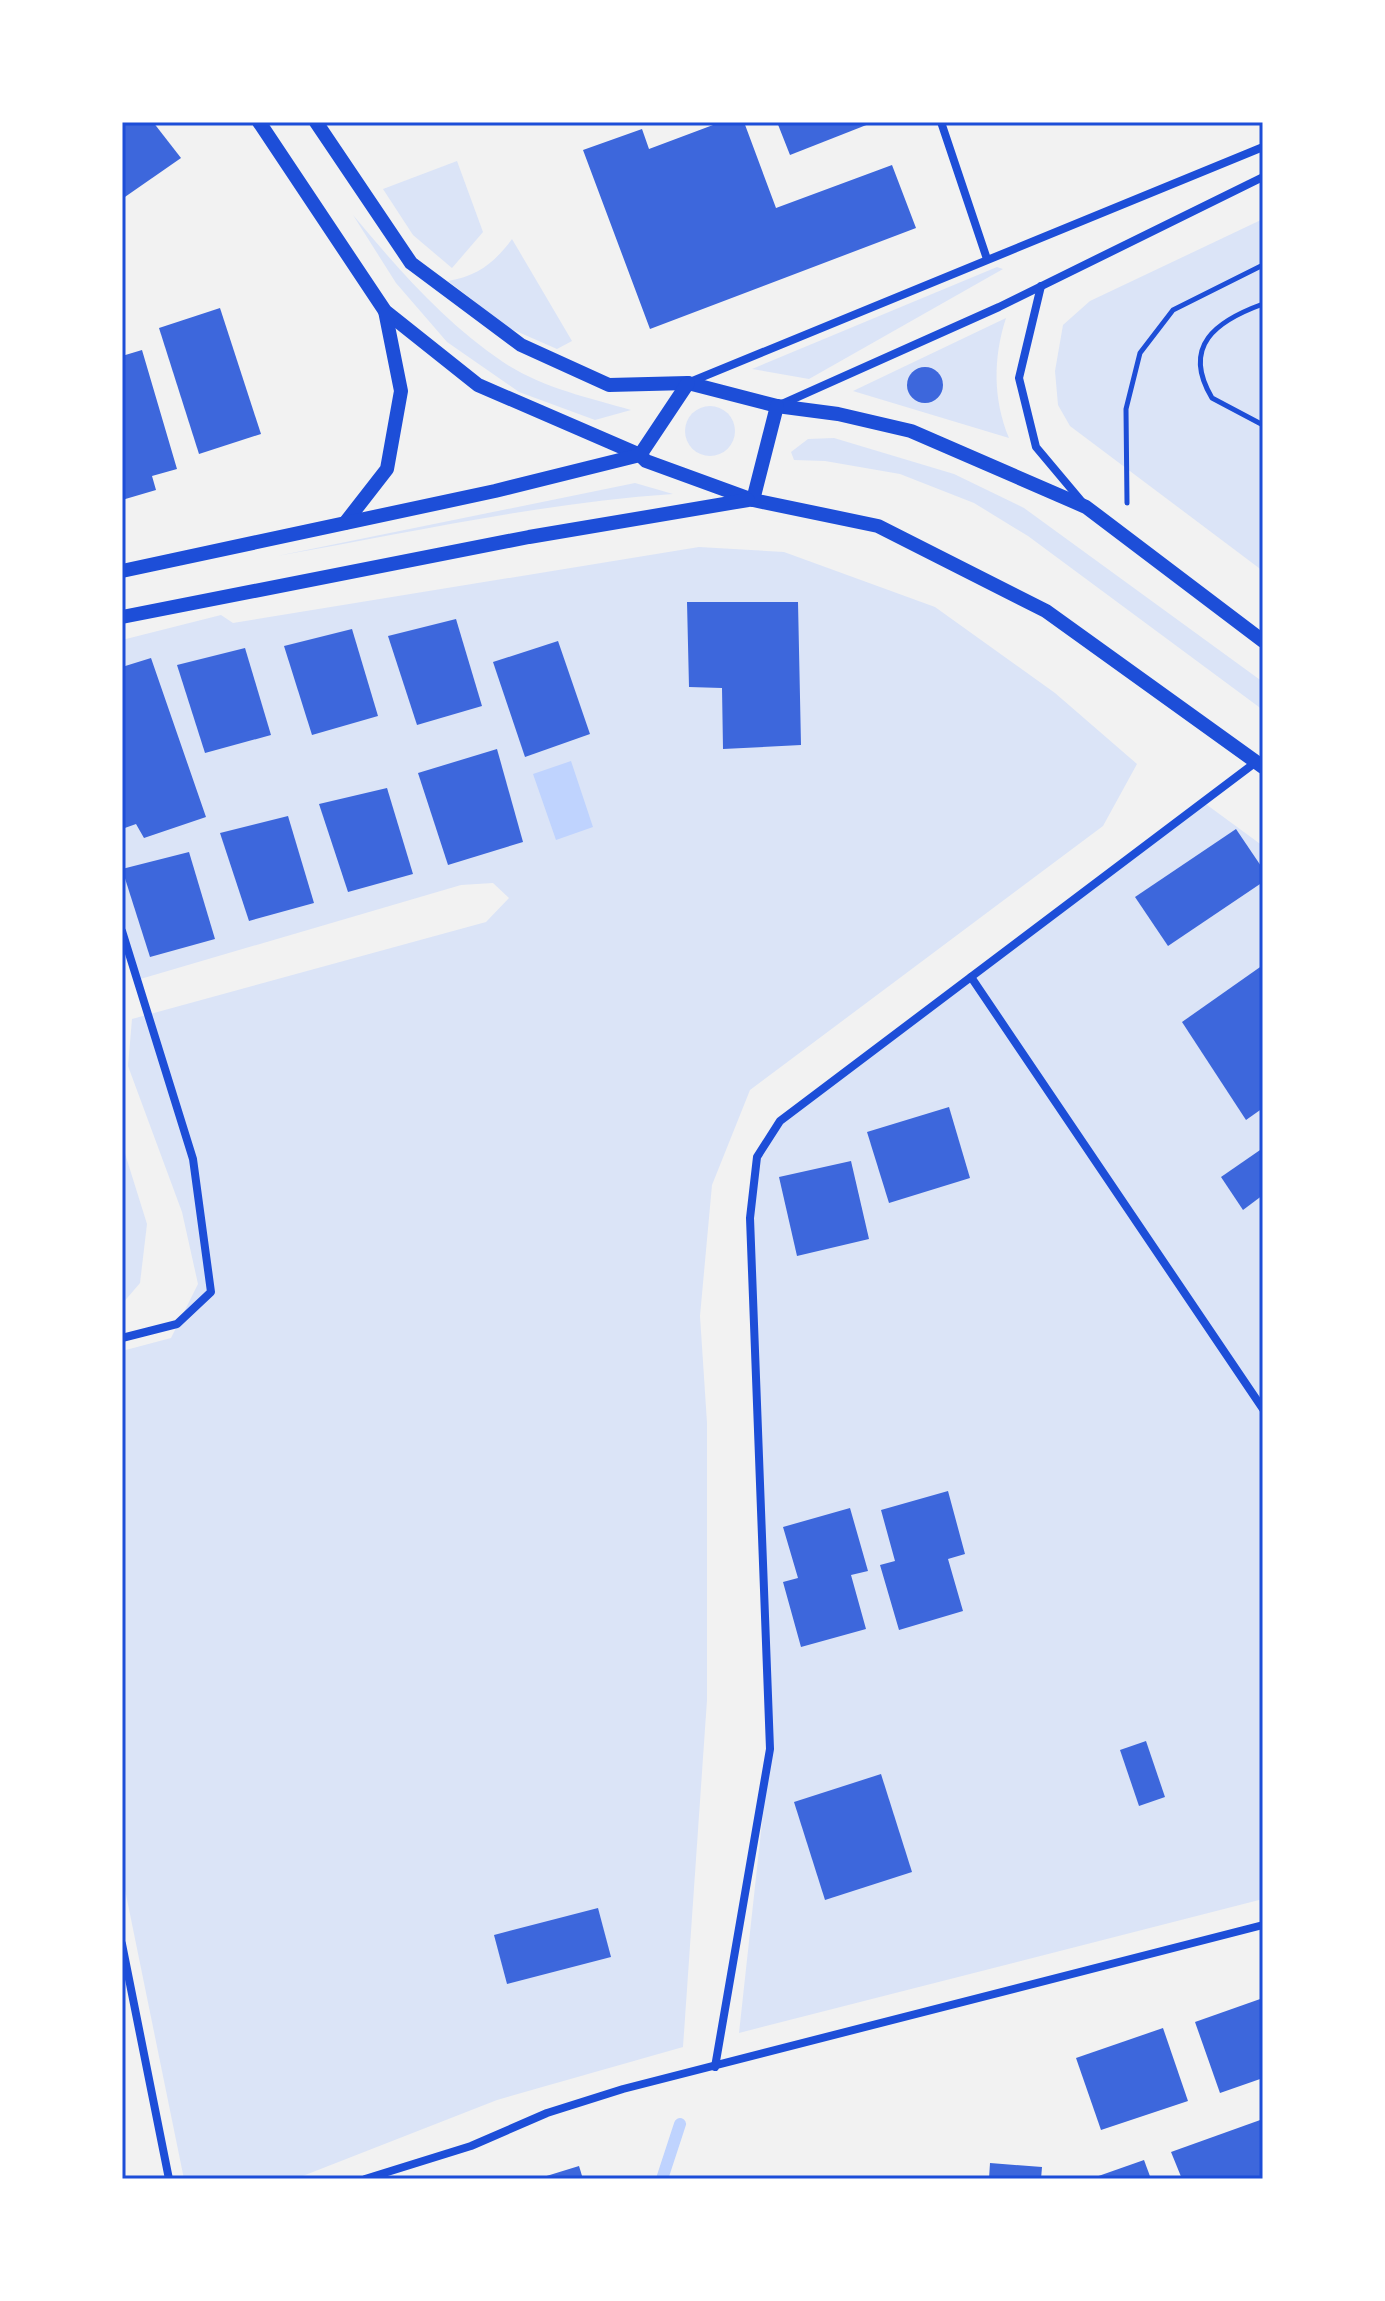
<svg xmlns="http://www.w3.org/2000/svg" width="1385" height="2301" font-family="Roboto,sans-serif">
	<rect width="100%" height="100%" fill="#f2f2f2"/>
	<g fill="#dbe4f7">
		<polygon points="457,161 483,232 452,268 413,235 383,189"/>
		<path d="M353 215C398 269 445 323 503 362 540 387 589 398 631 410L595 420 519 392 447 342 396 283Z"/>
		<polygon points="1263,219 1263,571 1070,426 1058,405 1055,371 1063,325 1090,301"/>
		<path d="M512 239 572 341 557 349 509 328 448 281C478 276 494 263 512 239Z"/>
		<polygon points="997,267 1003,269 809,379 752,369"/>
		<path d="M1006 318C993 358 993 399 1009 438L853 391Z"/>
		<circle cx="710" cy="431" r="25"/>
		<polygon points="834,438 954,474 1024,508 1263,682 1263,710 1028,536 974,503 900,474 825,461 794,460 791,452 808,439"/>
		<path d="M635 483 673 494C540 503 408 533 277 556Z"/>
		<polygon points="699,547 784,552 935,607 1055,693 1137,764 1103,826 750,1090 712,1185 700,1316 707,1423 707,1700 683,2047 497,2100 295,2179 184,2179 122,1875 122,1351 171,1338 198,1284 182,1212 128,1066 132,1019 486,922 509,898 493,883 461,885 137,980 122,931 122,640 221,615 233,623"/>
		<polygon points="1203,802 1263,846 1263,1899 739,2033 770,1749 750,1218 757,1157 780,1121"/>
		<polygon points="122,1144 147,1224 140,1283 122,1304"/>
	</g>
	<polygon fill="#bfd3fe" points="571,761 593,827 556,840 533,774"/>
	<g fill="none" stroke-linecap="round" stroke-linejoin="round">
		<polyline stroke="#bfd3fe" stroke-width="12" points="662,2179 680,2124"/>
	</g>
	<g fill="#3d67dc">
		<polygon points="122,122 153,122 181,158 122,199"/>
		<polygon points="721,122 744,122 776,208 892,165 916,228 650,329 583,150 642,129 649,149"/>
		<polygon points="777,122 874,122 790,155"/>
		<polygon points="220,308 261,434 199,454 159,328"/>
		<polygon points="142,350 177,469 152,476 156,490 122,500 122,356"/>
		<circle cx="925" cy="385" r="18"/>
		<polygon points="687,602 798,602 801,745 723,749 722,688 689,687"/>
		<polygon points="456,619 482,706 417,725 388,636"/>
		<polygon points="352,629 378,716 312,735 284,646"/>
		<polygon points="558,641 590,734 525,757 493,662"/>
		<polygon points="245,648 271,735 205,753 177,665"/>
		<polygon points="151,658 206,817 144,838 136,824 122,829 122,667"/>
		<polygon points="497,749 523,842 448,865 418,773"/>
		<polygon points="387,788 413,874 348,892 319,804"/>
		<polygon points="288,816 314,903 249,921 220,833"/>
		<polygon points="1236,829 1263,869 1263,882 1168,946 1135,897"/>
		<polygon points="189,852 215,939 150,957 122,869"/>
		<polygon points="1263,965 1263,1108 1246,1120 1182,1022"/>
		<polygon points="949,1107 970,1178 889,1203 867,1132"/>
		<polygon points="1263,1148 1263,1195 1243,1210 1221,1177"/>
		<polygon points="851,1161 869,1239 797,1256 779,1177"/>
		<polygon points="948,1491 965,1554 948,1559 963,1611 899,1630 880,1565 895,1561 881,1510"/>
		<polygon points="850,1508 868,1571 851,1575 866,1629 801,1647 783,1582 798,1578 783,1527"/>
		<polygon points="1146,1741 1165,1797 1139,1806 1120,1750"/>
		<polygon points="881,1774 912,1872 825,1900 794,1802"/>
		<polygon points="598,1908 611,1957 507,1984 494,1935"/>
		<polygon points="1263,1998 1263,2078 1220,2093 1195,2022"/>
		<polygon points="1163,2028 1188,2101 1101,2130 1076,2058"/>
		<polygon points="1263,2119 1263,2179 1182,2179 1171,2152"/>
		<polygon points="1144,2160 1151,2179 1090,2179"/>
		<polygon points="990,2163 1042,2167 1041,2179 989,2179"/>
		<polygon points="579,2166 583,2179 540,2179 540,2178"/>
	</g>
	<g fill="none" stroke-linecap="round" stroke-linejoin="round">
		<g stroke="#1d4ed8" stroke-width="5">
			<path d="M1263 304C1216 321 1181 346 1212 398L1263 425"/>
			<polyline points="1127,503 1126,409 1140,353 1173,310 1263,265"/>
		</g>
		<g stroke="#1d4ed8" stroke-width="8">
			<polyline points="941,122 987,259"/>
			<polyline points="1041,286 1019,378 1036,447 1083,503"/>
			<polyline points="690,382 1263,147"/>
			<polyline points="782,404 999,307 1263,177"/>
			<polyline points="122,931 193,1159 211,1292 177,1324 122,1338"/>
			<polyline points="971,977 1263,1409"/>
			<polyline points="122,1944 169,2179"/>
			<polyline points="715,2067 770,1749 750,1218 757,1157 780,1121 1256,762"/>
			<polyline points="365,2179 471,2146 547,2113 623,2089 1263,1925"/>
		</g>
		<g stroke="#1d4ed8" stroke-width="14">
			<polyline points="259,122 385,311 478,385 640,455 646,461 753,500 878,526 1046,611 1263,767"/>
			<polyline points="316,122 411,263 521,345 609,385 688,383 777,406 838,414 911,431 1086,507 1263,641"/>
			<polyline points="753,500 777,406"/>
			<polyline points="345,523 387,469 401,391 385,311"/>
			<polyline points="122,571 495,491 640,455 688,383"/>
			<polyline points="122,617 529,537 748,500"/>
		</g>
	</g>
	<rect width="1385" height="2301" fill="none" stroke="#ffffff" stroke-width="248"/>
	<rect x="124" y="124" width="1137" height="2053" fill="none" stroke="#1d4ed8" stroke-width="3"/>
</svg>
